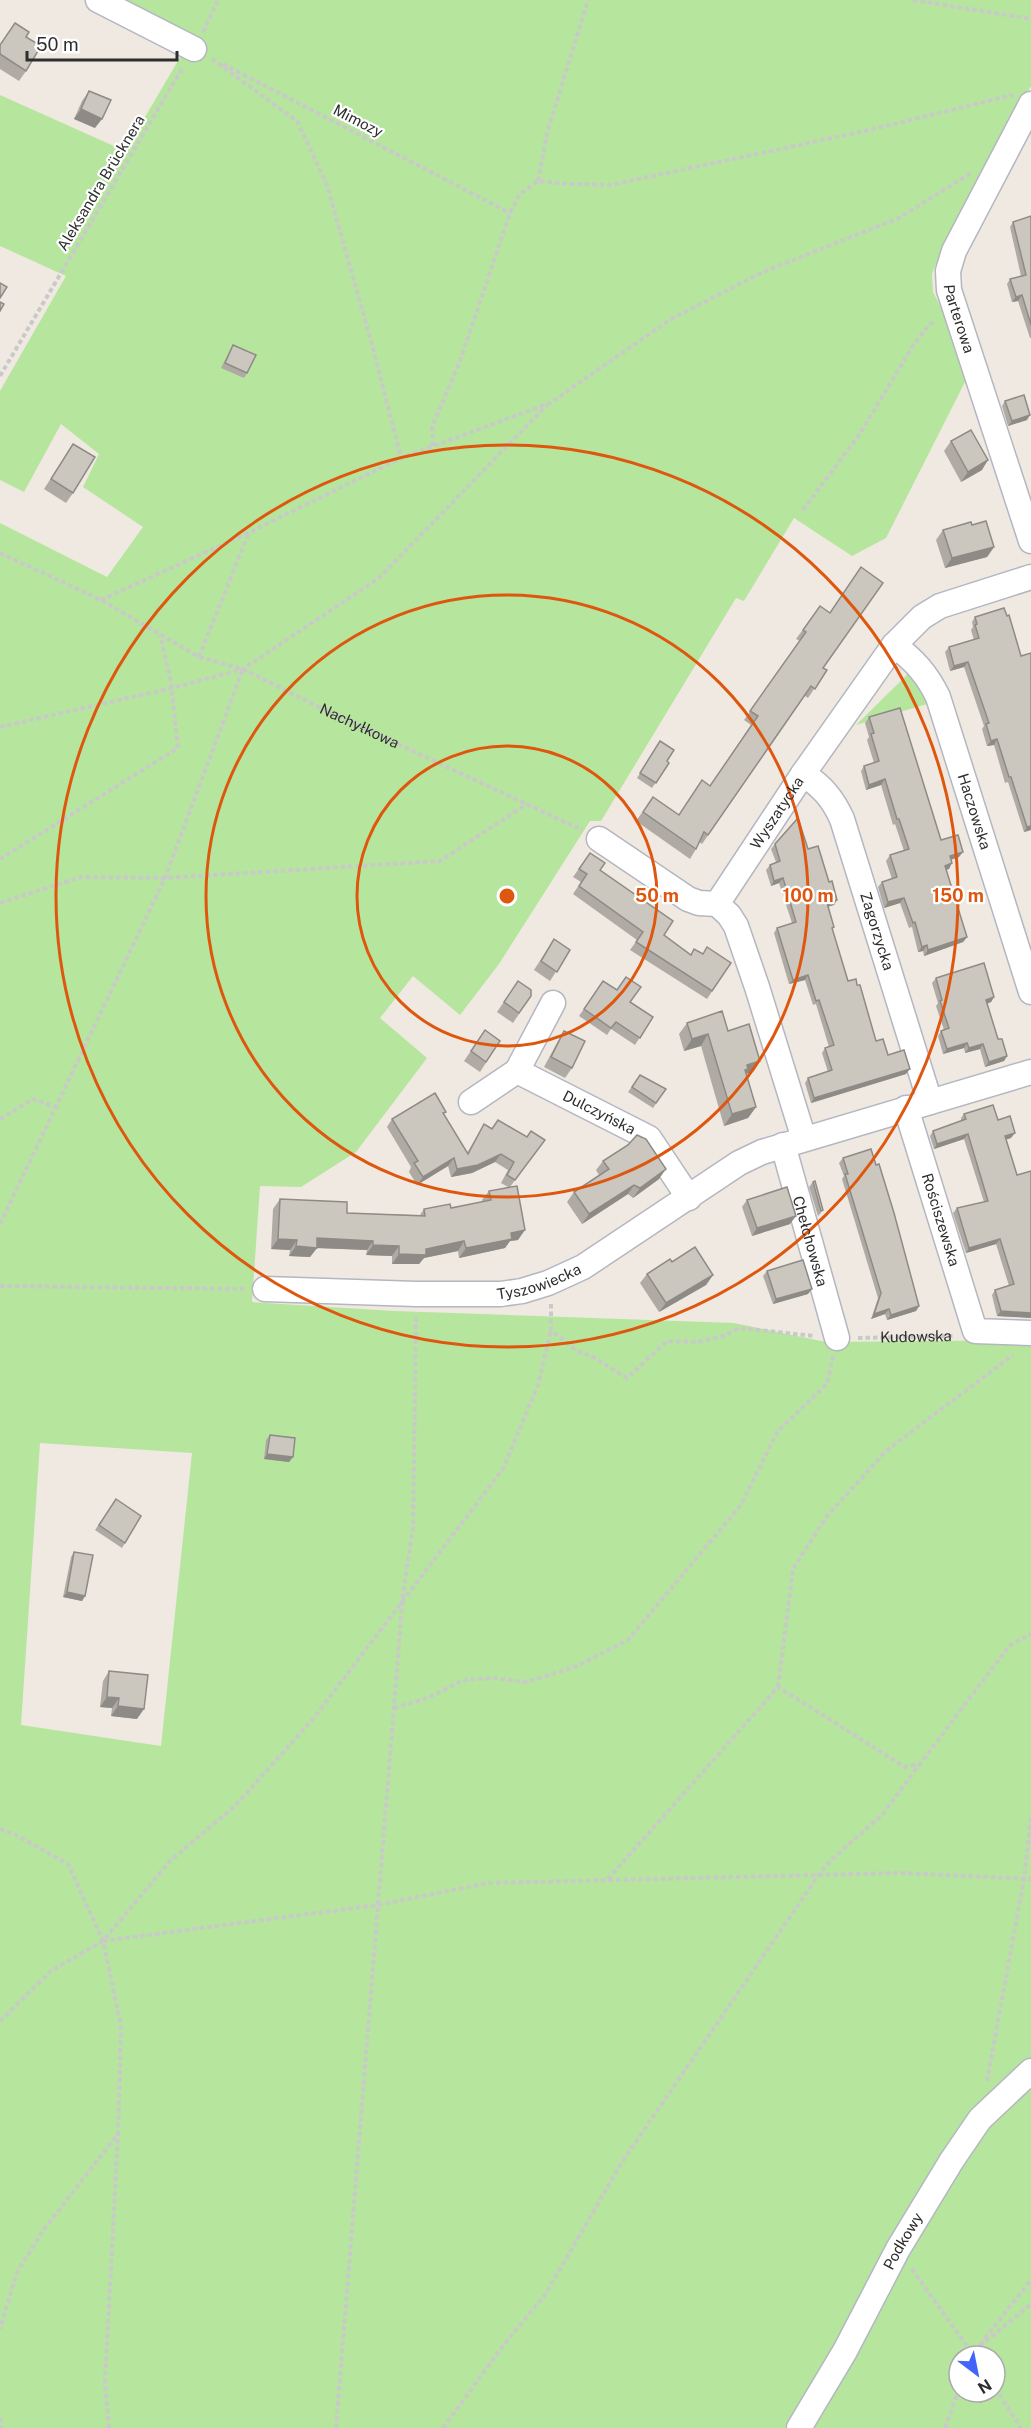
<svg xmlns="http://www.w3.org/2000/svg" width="1031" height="2428" font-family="'Public Sans',sans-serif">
	<rect width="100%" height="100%" fill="#efe9e1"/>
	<g fill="#b6e59e" fill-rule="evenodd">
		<path d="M122 0H1031V86L942 248 932 274 933 292 950 325 967 378 886 538 852 556 794 518 744 601 736 598 601 821H590L499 964 460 1015 413 976 380 1018 427 1058 356 1152 301 1187 260 1186 252 1302 394 1311 734 1323 826 1342 1031 1340V2428H0V523L107 577 143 527 83 487 99 454 61 424 24 492 0 480V391L66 276 0 246V95L125 151 192 37ZM40 1443 192 1453 161 1746 21 1725ZM959 2356H995V2392H959Z"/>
		<polygon points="915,667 934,702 856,725"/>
	</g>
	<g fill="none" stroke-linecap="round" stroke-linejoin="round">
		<g stroke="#b4b7c1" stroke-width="27">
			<g id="street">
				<polyline points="98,0 194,49"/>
				<path id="s3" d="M1031 104 954 251 948 271 949 290 1031 541"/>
				<path id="s4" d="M894 645C914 660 927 674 938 697L1031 992"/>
				<path id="s5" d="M803 774C822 786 833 799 842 819L930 1102"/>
				<polyline points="599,839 688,899 699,903 717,904"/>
				<path id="s6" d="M517 1071 649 1138 689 1198"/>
				<polyline points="471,1102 517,1071 553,1003"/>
				<path id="s7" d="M906 1108 975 1331 1031 1333"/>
				<path id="s8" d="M804 1139 757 987 736 926 729 915 717 904 803 774 894 645 922 617 940 606 1031 577"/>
				<path id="s9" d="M783 1145 837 1338"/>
				<path id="s10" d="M265 1289 416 1294H501L522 1291 548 1283 583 1267 739 1163 762 1152 1031 1072"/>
				<path id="s11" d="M799 2428 845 2351 898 2249 952 2160 980 2119 1031 2071"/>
			</g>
		</g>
		<g stroke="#c9c9c9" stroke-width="4" stroke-dasharray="4.5 3" stroke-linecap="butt">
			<polyline points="913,0 1031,19"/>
			<polyline points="203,32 218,0"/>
			<polyline points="212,59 297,121 327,185 373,348 401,458"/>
			<polyline points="223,64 510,213"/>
			<polyline points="538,181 547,133 588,0"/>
			<polyline points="0,376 183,67"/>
			<polyline points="433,446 432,427 460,361 510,213 520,194 538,181 571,184 610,185 865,131 1013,95"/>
			<polyline points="803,510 859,435 914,344 930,324 936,321"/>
			<path id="s1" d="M0 553 101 600 199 657 243 669 323 709 582 830"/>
			<polyline points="101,600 250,532 401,458 550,403 671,319 763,272 899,218 971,173"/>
			<polyline points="199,657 249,532"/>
			<polyline points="0,727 172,688 243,669 379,578 547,405"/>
			<polyline points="0,859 178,748 171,682 160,635"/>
			<polyline points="0,903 81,877 165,878 440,861 527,804"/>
			<polyline points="0,1119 33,1099 56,1107"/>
			<polyline points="0,1224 165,878 243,669"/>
			<polyline points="0,1286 247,1289"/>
			<polyline points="551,1304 551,1330 577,1351 595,1358 627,1378 667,1341 697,1342 724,1336 739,1328 815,1336"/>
			<path id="s2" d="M858 1338 955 1336"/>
			<polyline points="778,1687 793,1569 827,1516 886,1451 1013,1355"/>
			<polyline points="394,1708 428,1698 463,1680 493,1678 527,1682 577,1666 628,1640 741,1505 777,1432 827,1384 833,1356"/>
			<polyline points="0,1829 16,1835 68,1864 103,1941 121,2026 118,2134 45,2228 17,2272 0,2329"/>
			<polyline points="608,1879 778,1687 905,1767 920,1764 1009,1646 1031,1634"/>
			<polyline points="103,1941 377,1905 488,1883 901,1873 1031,1879"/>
			<polyline points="0,2021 51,1971 103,1941 170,1861 235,1806 313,1719 503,1469 538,1385 551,1330"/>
			<polyline points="987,2081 1024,1879 1031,1816"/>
			<polyline points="912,2269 974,2356"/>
			<polyline points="980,2346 1031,2304"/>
			<polyline points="971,2356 1031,2280"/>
			<polyline points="995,2388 1021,2428"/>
			<polyline points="0,2418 1,2428"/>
			<polyline points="109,2428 105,2382 118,2134"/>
			<polyline points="336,2428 403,1594 413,1528 416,1315"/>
			<polyline points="443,2428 502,2347 545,2295 622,2162 818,1876 830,1861 882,1815 920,1764"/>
			<polyline points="945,2428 959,2389"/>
		</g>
		<use href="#street" stroke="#fff" stroke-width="24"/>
	</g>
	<g fill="#afaba4">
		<polygon points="26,37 26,71 19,81 0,69 0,44"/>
		<polygon points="89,91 95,128 74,119 82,101"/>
		<polygon points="1031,216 1031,338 1030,338 1018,301 1012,302 1007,284 1010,279 1021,276 1010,227 1013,222"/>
		<polygon points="233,345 247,373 244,378 221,368 230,350"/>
		<polygon points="1005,401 1027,420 1008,426 1002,406"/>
		<polygon points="951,441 982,470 961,482 944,451"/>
		<polygon points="73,444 73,493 66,503 44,489"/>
		<polygon points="972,525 994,547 987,557 945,568 936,540 943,530"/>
		<polygon points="820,606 823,668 827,670 808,698 805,696 702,844 699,842 696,849 690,859 636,821 653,797 679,815 710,786 751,725 744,720 800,641 796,639"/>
		<polygon points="975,617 1031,830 1024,832 1008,782 1005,783 994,745 987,746 982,729 984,726 964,667 950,671 945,652 949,647 974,640 971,630 973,627 972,622"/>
		<polygon points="869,717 941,840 959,857 951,860 949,869 946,870 967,937 963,942 924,956 923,951 918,952 912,927 909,928 900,903 884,908 878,887 882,882 892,879 886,861 890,855 904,851 895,824 893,825 881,785 866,790 861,771 864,766 874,763 867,740 869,737 865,723"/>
		<polygon points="660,741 667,761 669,763 652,788 637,778"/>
		<polygon points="775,844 808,849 834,905 828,906 832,930 848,981 876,1041 888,1055 906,1074 811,1103 805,1083 808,1078 828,1072 822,1053 825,1048 829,1047 816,1004 813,1005 805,980 789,984 774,933 777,928 792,923 779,883 771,886 766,870 770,865 776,862 771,849"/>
		<polygon points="590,853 600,870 664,935 691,955 702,954 731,963 707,999 630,950 637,940 573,894 581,882 573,877"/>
		<polygon points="554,939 570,950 550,981 534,970"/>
		<polygon points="936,978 994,997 991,1002 987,1004 998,1039 1007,1056 1004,1061 985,1067 980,1049 965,1053 964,1048 943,1054 938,1036 941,1031 944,1030 936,1006 938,1003 932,983"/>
		<polygon points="518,981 531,996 513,1023 497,1012"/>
		<polygon points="603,981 630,1002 653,1017 635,1045 611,1029 607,1035 579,1016"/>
		<polygon points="687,1023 728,1031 760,1061 752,1072 746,1074 756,1107 748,1118 724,1126 701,1046 684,1051 679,1034"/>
		<polygon points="485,1030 500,1041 480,1072 464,1061"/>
		<polygon points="564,1031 572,1068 565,1078 544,1067 558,1041"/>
		<polygon points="640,1075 666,1089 653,1108 628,1092"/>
		<polygon points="444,1114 467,1153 484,1124 492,1128 498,1120 527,1137 531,1131 545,1140 510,1187 518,1240 510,1241 505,1248 459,1258 458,1251 424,1258 419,1264 392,1264 392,1256 366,1255 367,1250 317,1248 310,1257 289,1256 290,1250 271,1249 273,1209 280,1199 347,1213 420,1215 424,1209 451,1208 483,1202 482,1200 489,1191 508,1187 501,1183 508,1170 495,1162 472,1173 451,1177 448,1166 417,1185 409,1172 411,1167 387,1127 392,1119"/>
		<polygon points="964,1114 998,1120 1011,1138 1006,1139 1017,1175 1031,1171 1031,1318 997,1316 992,1295 995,1290 1009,1286 996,1244 966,1253 953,1213 957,1208 984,1202 964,1139 934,1149 930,1136 933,1131 961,1121 961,1118"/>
		<polygon points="843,1158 919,1306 916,1311 887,1320 885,1314 871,1319 878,1298 842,1179 844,1176 839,1163"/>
		<polygon points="603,1161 659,1179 633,1198 628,1194 582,1224 567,1202 574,1192 599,1175 596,1170"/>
		<polygon points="813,1182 823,1210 819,1215 818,1216 809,1187"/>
		<polygon points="747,1200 790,1224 752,1236 742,1207"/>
		<polygon points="672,1262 713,1275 706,1285 659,1312 640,1283 647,1274"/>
		<polygon points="767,1271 808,1294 773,1304 763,1276"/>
		<polygon points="270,1435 293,1457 289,1462 264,1459 266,1440"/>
		<polygon points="116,1499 125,1543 122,1548 95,1530"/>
		<polygon points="74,1552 85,1596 82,1601 63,1597 71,1557"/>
		<polygon points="109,1671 137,1719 111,1716 112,1708 100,1707 103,1681"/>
	</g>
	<g fill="#8e8b86">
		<polygon points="81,109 102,119 95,128 74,119"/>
		<polygon points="1022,295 1018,301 1012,302 1016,297"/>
		<polygon points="1030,415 1027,420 1008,426 1012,421"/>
		<polygon points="988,460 982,470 961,482 968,472"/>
		<polygon points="994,547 987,557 945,568 952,558"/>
		<polygon points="968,662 964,667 950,671 954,666"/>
		<polygon points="997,739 994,745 987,746 991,741"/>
		<polygon points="885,779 881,785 866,790 869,785"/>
		<polygon points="1031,826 1031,830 1024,832 1027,827"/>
		<polygon points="963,852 959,857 946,861 950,856"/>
		<polygon points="952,863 949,869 941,871 945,866"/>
		<polygon points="783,878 779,883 771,886 774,881"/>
		<polygon points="904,898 900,903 884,908 888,902"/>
		<polygon points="837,900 834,905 824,908 827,903"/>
		<polygon points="967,937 963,942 924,956 928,950"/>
		<polygon points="927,945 923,951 918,952 922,947"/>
		<polygon points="808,975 805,980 789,984 793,980"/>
		<polygon points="994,997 991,1002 982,1005 986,1000"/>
		<polygon points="708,1034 701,1046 684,1051 692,1039"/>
		<polygon points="967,1043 964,1048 943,1054 947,1049"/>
		<polygon points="983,1044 980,1049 965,1053 969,1048"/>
		<polygon points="1007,1056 1004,1061 985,1067 989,1062"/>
		<polygon points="760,1061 752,1072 741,1075 747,1065"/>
		<polygon points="910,1069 906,1074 811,1103 814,1098"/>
		<polygon points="756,1107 748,1118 724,1126 732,1114"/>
		<polygon points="1015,1133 1011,1138 1002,1141 1005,1136"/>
		<polygon points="968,1134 964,1139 934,1149 937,1144"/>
		<polygon points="501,1154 495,1162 472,1173 451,1177 457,1169"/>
		<polygon points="454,1158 448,1166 417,1185 423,1177"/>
		<polygon points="666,1169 659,1179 633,1198 640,1188"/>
		<polygon points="634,1185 628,1194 582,1224 589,1214"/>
		<polygon points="796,1216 790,1224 752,1236 757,1228"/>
		<polygon points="525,1230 518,1240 510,1241 505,1248 459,1258 466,1248 511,1233"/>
		<polygon points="317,1238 373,1241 367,1250 317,1248 310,1257 289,1256 296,1246"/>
		<polygon points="278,1239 297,1240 290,1250 271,1249"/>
		<polygon points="1000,1239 996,1244 966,1253 969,1248"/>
		<polygon points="464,1241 458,1251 424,1258 419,1264 392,1264 399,1254"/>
		<polygon points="373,1245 399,1246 392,1256 366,1255"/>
		<polygon points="713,1275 706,1285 659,1312 666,1303"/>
		<polygon points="812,1289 808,1294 773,1304 776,1299"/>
		<polygon points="919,1306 916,1311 887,1320 891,1315"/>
		<polygon points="889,1309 885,1314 871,1319 874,1314"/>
		<polygon points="1001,1311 1031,1313 1031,1318 997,1316"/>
		<polygon points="267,1454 293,1457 289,1462 264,1459"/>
		<polygon points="67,1592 85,1596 82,1601 63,1597"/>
		<polygon points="107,1697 119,1698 112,1708 100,1707"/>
		<polygon points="118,1706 144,1709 137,1719 111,1716"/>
	</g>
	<g fill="#cbc7bf" stroke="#8e8b86" stroke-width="1.5">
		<polygon points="15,23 29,32 26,37 41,46 26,71 0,54 0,45"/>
		<polygon points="89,91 111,100 102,119 81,109"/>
		<polygon points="1031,216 1031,325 1022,295 1016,297 1010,279 1026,275 1013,222"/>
		<polygon points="0,283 7,287 0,298"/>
		<polygon points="0,302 4,304 0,311"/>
		<polygon points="233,345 256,355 247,373 225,363"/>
		<polygon points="1024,395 1030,415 1012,421 1005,401"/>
		<polygon points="971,430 988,460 968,472 951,441"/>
		<polygon points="73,444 95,457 73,493 51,479"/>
		<polygon points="986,521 994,547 952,558 943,530 971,522 972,525"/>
		<polygon points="861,567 883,583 823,668 827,670 815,689 811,686 708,835 704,832 696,849 643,812 653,797 679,815 702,780 710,786 758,716 750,711 806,632 803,630 820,606 830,613"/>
		<polygon points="1004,608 1007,616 1009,615 1021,656 1031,653 1031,826 1027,827 1011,777 1009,777 997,739 991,741 986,724 989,723 968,662 954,666 949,647 979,638 975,625 977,624 975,617"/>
		<polygon points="900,708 941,840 958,835 963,852 950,856 952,863 945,866 967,937 928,950 927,945 922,947 915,922 913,923 904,898 888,902 882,882 897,877 890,855 909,849 899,819 897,819 885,779 869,785 864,766 879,761 871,734 874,733 869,717"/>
		<polygon points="660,741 674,750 667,761 669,763 656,783 640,773"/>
		<polygon points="798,818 808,849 818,846 829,882 832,881 837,900 827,903 834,927 832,928 848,981 856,979 857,985 860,985 876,1041 883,1039 888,1055 904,1050 910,1069 814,1098 808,1078 832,1070 825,1048 834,1045 819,1000 816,1001 808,975 793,980 777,928 796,922 783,878 774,881 770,865 780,861 775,844"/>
		<polygon points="590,853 605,863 600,870 673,921 664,935 691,955 694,949 703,954 707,947 731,963 712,991 636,942 643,932 579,886 587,874 579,869"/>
		<polygon points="554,939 570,950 557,972 541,961"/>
		<polygon points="984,963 994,997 986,1000 998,1039 1002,1039 1007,1056 989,1062 983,1044 969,1048 967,1043 947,1049 941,1031 949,1028 940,1001 942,1000 936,978"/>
		<polygon points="626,977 641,987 630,1002 653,1017 640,1038 616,1022 611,1028 584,1009 603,981 617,990"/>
		<polygon points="518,981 531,990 531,996 519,1013 504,1002"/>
		<polygon points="722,1011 728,1031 749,1024 760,1061 747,1065 748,1069 745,1070 756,1107 732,1114 708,1034 692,1039 687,1023"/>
		<polygon points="485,1030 500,1041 486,1062 471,1051"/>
		<polygon points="564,1031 585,1041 572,1068 551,1057"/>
		<polygon points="640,1075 666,1089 656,1103 632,1087"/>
		<polygon points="435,1093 446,1112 443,1113 468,1154 484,1124 492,1129 498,1120 527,1137 531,1131 545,1140 515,1180 507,1175 514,1162 501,1154 478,1165 457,1169 454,1158 423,1177 414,1163 418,1161 392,1119"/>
		<polygon points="993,1105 998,1120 1010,1116 1015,1133 1005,1136 1017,1175 1031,1171 1031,1313 1001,1311 995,1290 1014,1284 1000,1239 969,1248 957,1208 988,1201 968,1134 937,1144 933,1131 966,1119 964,1114"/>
		<polygon points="637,1135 646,1139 666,1169 640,1188 634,1185 589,1214 574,1192 609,1169 603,1161 628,1145"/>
		<polygon points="871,1149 876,1165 879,1164 894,1213 919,1306 891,1315 889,1309 874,1314 881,1293 845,1174 848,1174 843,1158"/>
		<polygon points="815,1181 823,1210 821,1211 813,1182"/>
		<polygon points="517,1186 525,1230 511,1233 512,1239 466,1248 464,1241 426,1249 426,1255 399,1254 399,1246 373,1245 373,1241 317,1238 317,1248 296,1246 297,1240 278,1239 280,1199 347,1202 347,1213 425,1216 424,1209 450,1204 451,1208 491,1200 489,1191"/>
		<polygon points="787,1187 796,1216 757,1228 747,1200"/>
		<polygon points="695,1247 713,1275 666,1303 647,1274 670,1259 672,1262"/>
		<polygon points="803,1260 812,1289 776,1299 767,1271"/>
		<polygon points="270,1435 295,1438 293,1457 267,1454"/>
		<polygon points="116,1499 141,1516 125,1543 99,1525"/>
		<polygon points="74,1552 93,1555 85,1596 67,1592"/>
		<polygon points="109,1671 148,1675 144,1709 118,1706 119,1698 107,1697"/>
	</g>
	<g fill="none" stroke="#df570e" stroke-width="3">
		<circle cx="507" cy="896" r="150"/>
		<circle cx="507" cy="896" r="301"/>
		<circle cx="507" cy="896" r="451"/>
	</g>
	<g text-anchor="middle" stroke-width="4.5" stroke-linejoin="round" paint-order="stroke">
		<g font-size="15" fill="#2e2e2e" stroke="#fff">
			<text transform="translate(358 121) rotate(27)" y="5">Mimozy</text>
			<text transform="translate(101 183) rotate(-59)" y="5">Aleksandra Brücknera</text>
			<text dy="5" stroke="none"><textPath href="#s3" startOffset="236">Parterowa</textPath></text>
			<text dy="5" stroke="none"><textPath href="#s1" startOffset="400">Nachyłkowa</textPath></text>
			<text dy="5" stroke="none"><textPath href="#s4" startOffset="189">Haczowska</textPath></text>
			<text dy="5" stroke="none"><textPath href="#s8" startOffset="362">Wyszatycka</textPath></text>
			<text dy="5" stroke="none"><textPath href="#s5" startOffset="178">Zagorzycka</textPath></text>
			<text dy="5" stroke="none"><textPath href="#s6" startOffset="92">Dulczyńska</textPath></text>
			<text dy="5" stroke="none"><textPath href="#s7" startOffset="117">Rościszewska</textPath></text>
			<text dy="5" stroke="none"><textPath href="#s9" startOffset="100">Chełchowska</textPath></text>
			<text dy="5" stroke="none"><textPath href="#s10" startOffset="276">Tyszowiecka</textPath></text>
			<text dy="5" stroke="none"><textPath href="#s2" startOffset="58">Kudowska</textPath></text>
			<text dy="5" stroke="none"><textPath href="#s11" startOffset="214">Podkowy</textPath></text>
		</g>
	</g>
	<circle cx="507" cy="896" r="9" fill="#df570e" stroke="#fff" stroke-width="3"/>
	<g font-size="18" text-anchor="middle" font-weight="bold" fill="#df570e" stroke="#fff" stroke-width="4.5" stroke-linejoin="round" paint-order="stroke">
		<text x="657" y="902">50 m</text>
		<text x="808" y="902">100 m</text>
		<text x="958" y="902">150 m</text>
	</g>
	<g transform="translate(977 2374) rotate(148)"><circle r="28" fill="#ffffff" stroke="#ababab" stroke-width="1.5"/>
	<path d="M0-4.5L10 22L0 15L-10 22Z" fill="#4264fb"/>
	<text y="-9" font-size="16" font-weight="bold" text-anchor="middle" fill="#2e2e2e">N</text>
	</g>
	<path d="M27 51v9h150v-9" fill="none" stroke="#2e2e2e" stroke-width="3"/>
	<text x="36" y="51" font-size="18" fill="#2e2e2e" stroke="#ffffff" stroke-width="4.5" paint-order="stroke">50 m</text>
</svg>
